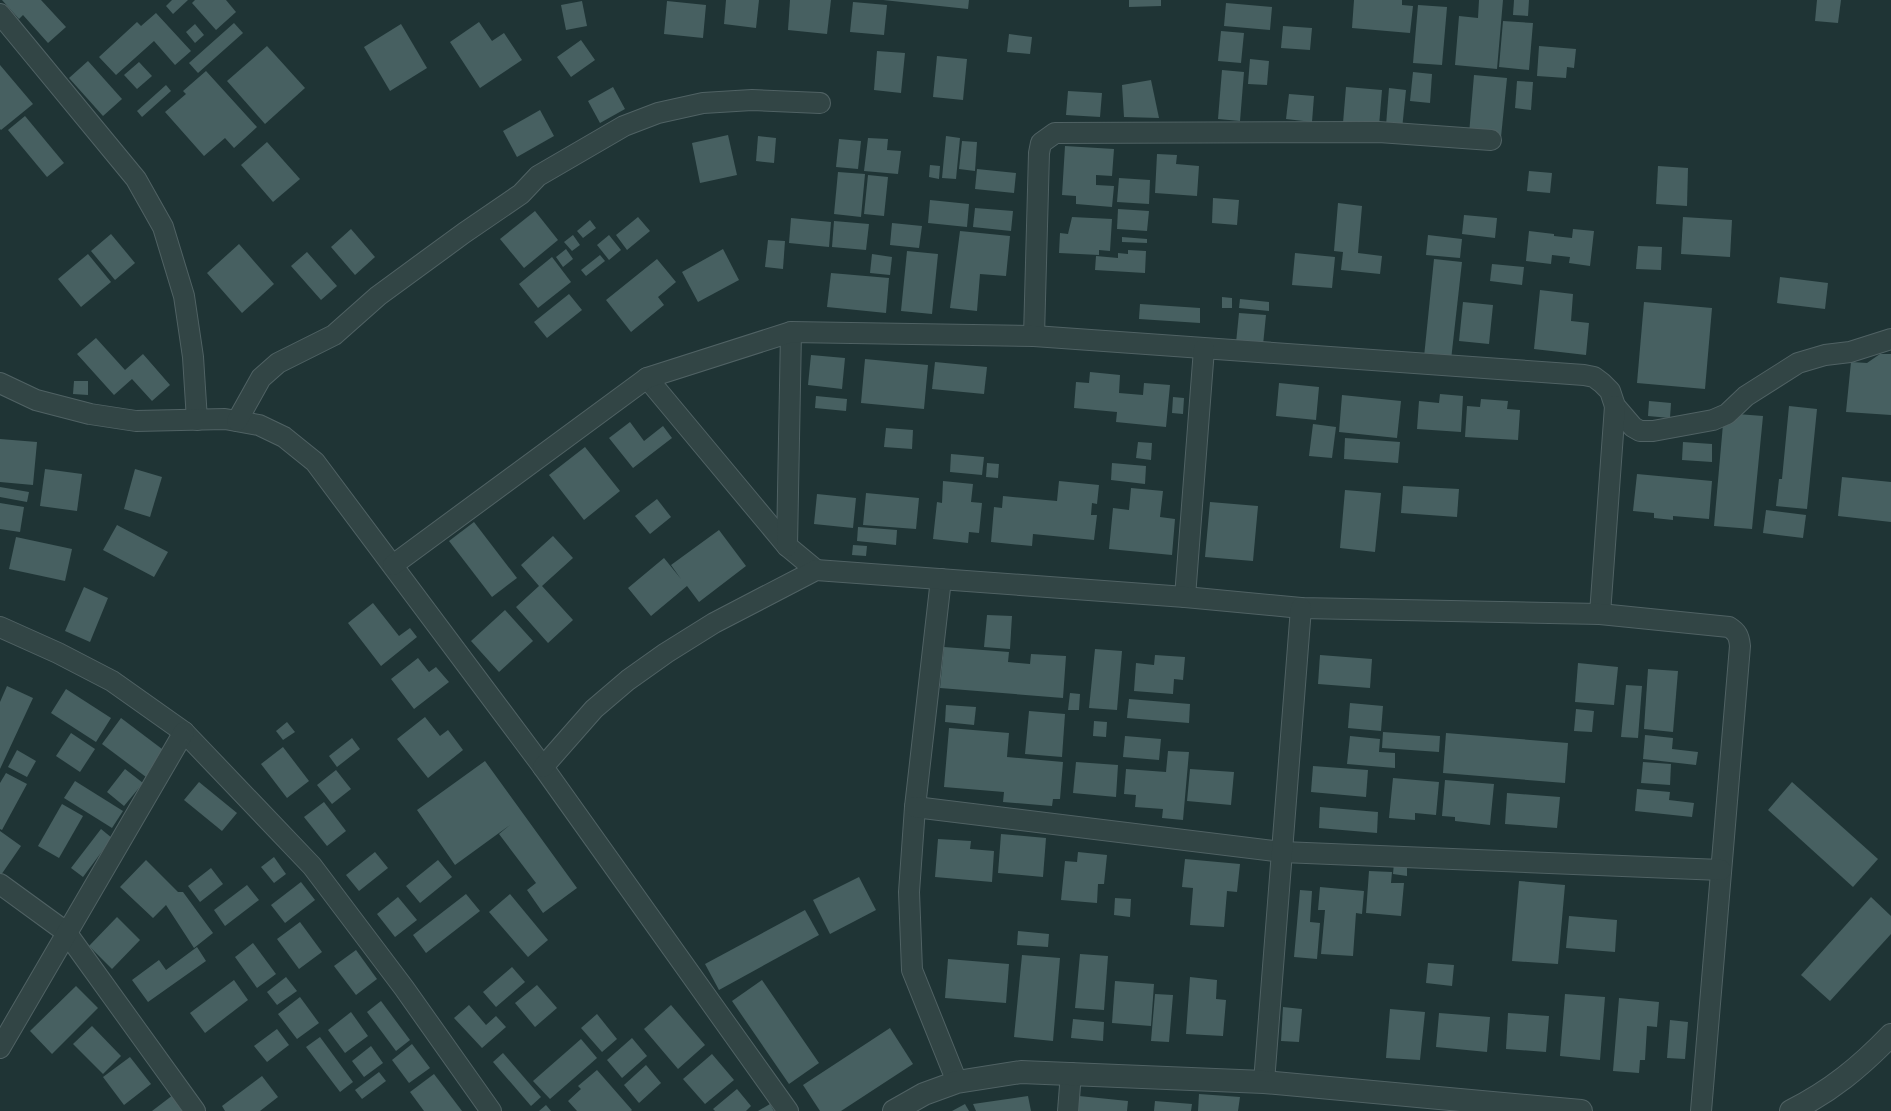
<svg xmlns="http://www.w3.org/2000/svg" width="1891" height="1111" font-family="'Varela Round',sans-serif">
	<rect width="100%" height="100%" fill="#1f3435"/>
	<g fill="#476061">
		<polygon points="2,0 41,0 66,27 48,43 23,15 19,19"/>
		<polygon points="172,0 188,0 173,14 166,6"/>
		<polygon points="195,0 226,0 236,12 216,30 192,3"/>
		<polygon points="726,0 759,0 756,28 724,24"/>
		<polygon points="790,0 831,0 827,34 788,30"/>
		<polygon points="883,0 969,0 968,9"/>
		<polygon points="1129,0 1161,0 1161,6 1129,7"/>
		<polygon points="1354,0 1402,0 1402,5 1413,6 1410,33 1352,28"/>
		<polygon points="1479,0 1503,0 1497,69 1455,65 1459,16 1478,18"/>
		<polygon points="1514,0 1529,0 1528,16 1513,15"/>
		<polygon points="1817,0 1841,0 1838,23 1815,21"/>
		<polygon points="582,1 587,26 566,30 561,5"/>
		<polygon points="667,1 706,5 703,38 664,34"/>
		<polygon points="853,2 887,5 884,35 850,32"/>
		<polygon points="1226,3 1272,7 1270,30 1224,26"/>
		<polygon points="1418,5 1447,7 1442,65 1413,63"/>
		<polygon points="156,13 191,51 175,65 154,41 116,75 99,57 137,22 141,26"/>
		<polygon points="1503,21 1533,23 1529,70 1499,67"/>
		<polygon points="479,22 492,41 504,33 522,60 480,88 450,42"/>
		<polygon points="234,23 243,33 198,73 189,63"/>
		<polygon points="195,24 204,35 195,43 186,32"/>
		<polygon points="401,24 427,68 390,91 364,47"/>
		<polygon points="1283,26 1312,28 1310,50 1281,48"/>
		<polygon points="1221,31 1244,33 1241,63 1218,61"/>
		<polygon points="1009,34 1032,37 1030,54 1007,52"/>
		<polygon points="581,40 595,60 571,77 557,57"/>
		<polygon points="267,46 305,88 265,124 227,81"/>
		<polygon points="1539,46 1576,49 1574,68 1567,67 1566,78 1537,76"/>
		<polygon points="877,51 905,53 901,93 874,90"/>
		<polygon points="937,56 967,59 963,100 933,97"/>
		<polygon points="1250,59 1269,61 1267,85 1248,84"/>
		<polygon points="88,61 122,99 103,116 69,78"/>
		<polygon points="139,62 152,76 137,89 124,75"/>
		<polygon points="0,65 33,104 1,130 0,129"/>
		<polygon points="1222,70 1244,72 1240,121 1218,119"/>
		<polygon points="206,71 257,127 234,148 225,138 204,156 165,112 186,94 183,91"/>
		<polygon points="1413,72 1432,74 1430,103 1410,101"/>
		<polygon points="1474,75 1507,78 1501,137 1469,134"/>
		<polygon points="1151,80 1159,118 1124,117 1122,85"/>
		<polygon points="1517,81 1533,82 1531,110 1515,108"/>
		<polygon points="166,85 171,91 142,117 137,111"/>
		<polygon points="613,87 625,109 600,123 588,101"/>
		<polygon points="1346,87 1382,90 1379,126 1343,123"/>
		<polygon points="1389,88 1406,90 1401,139 1385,138"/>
		<polygon points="1068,91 1102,93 1100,117 1066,115"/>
		<polygon points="1289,94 1314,96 1312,122 1286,119"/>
		<polygon points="540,110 554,136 517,157 503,131"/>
		<polygon points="25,116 64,163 47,177 8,130"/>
		<polygon points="728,135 737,175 700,183 692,143"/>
		<polygon points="758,136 776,138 774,163 756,161"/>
		<polygon points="946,136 960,138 956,179 942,178"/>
		<polygon points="868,138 888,139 887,150 901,151 898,174 864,171"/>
		<polygon points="839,139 861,141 858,169 836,167"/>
		<polygon points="962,141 977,142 975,171 959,169"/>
		<polygon points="267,142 300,179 273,202 241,165"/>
		<polygon points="1065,146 1114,149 1112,176 1096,175 1096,185 1114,186 1112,207 1076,204 1076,196 1062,195"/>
		<polygon points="1157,154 1177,155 1176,164 1199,166 1197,196 1155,193"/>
		<polygon points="930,165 940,166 939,179 929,177"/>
		<polygon points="1658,166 1688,168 1687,206 1656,204"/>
		<polygon points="977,169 1016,173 1014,193 975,189"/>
		<polygon points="1529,171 1552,173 1550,193 1527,191"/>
		<polygon points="838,172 865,174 861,217 834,214"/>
		<polygon points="868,175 888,177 884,216 864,214"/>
		<polygon points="1119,178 1150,180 1149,204 1117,202"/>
		<polygon points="1213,198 1239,200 1237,225 1212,223"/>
		<polygon points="930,200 969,204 967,227 928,223"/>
		<polygon points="1338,203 1362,206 1358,253 1382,256 1380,274 1341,270 1343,252 1334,251"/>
		<polygon points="975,208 1013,211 1011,231 973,227"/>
		<polygon points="1118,209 1149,211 1147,231 1117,229"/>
		<polygon points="535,211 558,240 524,268 500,239"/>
		<polygon points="1464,215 1497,218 1495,238 1462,234"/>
		<polygon points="638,217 650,231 627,250 616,235"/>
		<polygon points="1072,217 1112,219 1110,251 1099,250 1099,255 1059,253 1060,233 1068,234"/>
		<polygon points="1683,217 1732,220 1730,257 1681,254"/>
		<polygon points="791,218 831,222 829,247 789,243"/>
		<polygon points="590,220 596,228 583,238 577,231"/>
		<polygon points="834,221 869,224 866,250 832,247"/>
		<polygon points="892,223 922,226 919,248 890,245"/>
		<polygon points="351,229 375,257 355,275 331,247"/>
		<polygon points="1573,229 1594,231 1590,266 1569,263 1570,257 1552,255 1551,264 1526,261 1529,231 1554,234 1554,236 1572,238"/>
		<polygon points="960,231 1010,236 1006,276 980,274 977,311 950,308"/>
		<polygon points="111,234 135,263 115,280 91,251"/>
		<polygon points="573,235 580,245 572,251 564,242"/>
		<polygon points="609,235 621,250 609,260 597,245"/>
		<polygon points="1428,235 1462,239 1460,258 1426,255"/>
		<polygon points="1122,237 1147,239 1147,243 1122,242"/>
		<polygon points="768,240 785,241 783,269 765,267"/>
		<polygon points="239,244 274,284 242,313 207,273"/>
		<polygon points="1638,246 1662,247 1661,270 1636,269"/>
		<polygon points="566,249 573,259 563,267 556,257"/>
		<polygon points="723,249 739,280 698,302 682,272"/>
		<polygon points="1128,250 1146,251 1145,273 1095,270 1096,256 1118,258 1118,253 1128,254"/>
		<polygon points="907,251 938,254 932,314 901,311"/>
		<polygon points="307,252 337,286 321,300 291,266"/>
		<polygon points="1295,253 1335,257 1332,288 1292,285"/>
		<polygon points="88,254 111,282 81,307 58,279"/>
		<polygon points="872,254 892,257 890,275 870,273"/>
		<polygon points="600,255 605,261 586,276 581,270"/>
		<polygon points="552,257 571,282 538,308 519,284"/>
		<polygon points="657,259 676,282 658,297 664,305 631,332 606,300"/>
		<polygon points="1434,259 1462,262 1451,360 1424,357"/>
		<polygon points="1492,264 1524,267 1522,285 1490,281"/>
		<polygon points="831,273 889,278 886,313 827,307"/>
		<polygon points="1780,277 1828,283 1825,309 1777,303"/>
		<polygon points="1540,290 1573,294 1571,321 1589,323 1586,355 1534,349"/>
		<polygon points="569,294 582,310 547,338 534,322"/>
		<polygon points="1222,297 1232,298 1232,308 1222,308"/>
		<polygon points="1240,299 1269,302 1269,311 1239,308"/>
		<polygon points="1463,302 1493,305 1489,344 1459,341"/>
		<polygon points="1644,302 1712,308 1705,389 1637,383"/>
		<polygon points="1140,304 1200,308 1200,323 1139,319"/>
		<polygon points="1239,313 1266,315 1263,345 1236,343"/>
		<polygon points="96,338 125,370 143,354 170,385 152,401 132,379 114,395 77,354"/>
		<polygon points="1880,354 1891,354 1891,415 1846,412 1851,362 1867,363"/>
		<polygon points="811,355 845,358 842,389 808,385"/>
		<polygon points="865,359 928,365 924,409 861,403"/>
		<polygon points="935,362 987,367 984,394 932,389"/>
		<polygon points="1090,372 1120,375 1119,393 1143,395 1144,383 1170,385 1166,427 1116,422 1117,412 1074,408 1076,382 1089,383"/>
		<polygon points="74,381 88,381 88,395 73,394"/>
		<polygon points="1279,383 1319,387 1316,420 1276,416"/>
		<polygon points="1440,394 1463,396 1461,432 1417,429 1419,401 1439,403"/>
		<polygon points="1342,395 1401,401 1397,438 1339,432"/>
		<polygon points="816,396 847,399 846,411 815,408"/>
		<polygon points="1173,397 1184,398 1183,414 1172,413"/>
		<polygon points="1481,399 1508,401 1507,409 1520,410 1518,440 1465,437 1467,406 1480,407"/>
		<polygon points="1649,401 1671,403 1670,418 1648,416"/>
		<polygon points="1789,406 1817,409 1807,509 1776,506 1779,479 1782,479"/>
		<polygon points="1724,413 1763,416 1752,529 1714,526"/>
		<polygon points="630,422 644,441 663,426 672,438 633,468 609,438"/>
		<polygon points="1313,424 1336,427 1332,458 1309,456"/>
		<polygon points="886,428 913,430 912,449 884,447"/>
		<polygon points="1345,438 1400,442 1398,463 1344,459"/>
		<polygon points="0,439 37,442 33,485 0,482"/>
		<polygon points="1138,442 1152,443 1151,460 1136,458"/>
		<polygon points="1683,442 1712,444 1712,462 1682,460"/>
		<polygon points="585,447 620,491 584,520 549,475"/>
		<polygon points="951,454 984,457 982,475 950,472"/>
		<polygon points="987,463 999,464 998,478 986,477"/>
		<polygon points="1112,463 1146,466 1145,484 1111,480"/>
		<polygon points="45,469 82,474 77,511 40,506"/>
		<polygon points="135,469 162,477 150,517 124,509"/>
		<polygon points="1637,474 1712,481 1709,519 1673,516 1673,520 1654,518 1654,513 1633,511"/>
		<polygon points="1842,477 1891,482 1891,522 1838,516"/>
		<polygon points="943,481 973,484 971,502 982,503 979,533 969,532 968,543 933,539 937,502 942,503"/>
		<polygon points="1059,481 1099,485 1097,504 1092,503 1091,515 1097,515 1094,540 1033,534 1032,546 991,542 994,507 1002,508 1003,496 1057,501"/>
		<polygon points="1403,486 1459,489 1457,517 1401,513"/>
		<polygon points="0,487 29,492 27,502 0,497"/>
		<polygon points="1131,488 1163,491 1160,517 1175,519 1172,555 1109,549 1113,508 1129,510"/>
		<polygon points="1345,490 1381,493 1375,552 1340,548"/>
		<polygon points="866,493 919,498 916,529 863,525"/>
		<polygon points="817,494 856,498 853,528 814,524"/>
		<polygon points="657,499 671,517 650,534 635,516"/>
		<polygon points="1210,502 1258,506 1253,561 1205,557"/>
		<polygon points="0,503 24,507 20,532 0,529"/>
		<polygon points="1766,510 1806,515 1803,538 1763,533"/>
		<polygon points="474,522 517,578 492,597 449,541"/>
		<polygon points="117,525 168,552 154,577 103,550"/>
		<polygon points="858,527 897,530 896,545 857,541"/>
		<polygon points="719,530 746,566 699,602 687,586 651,616 628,588 664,558 681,579 671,565"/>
		<polygon points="553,536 573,558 542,586 573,620 548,643 516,607 539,586 521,565"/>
		<polygon points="16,537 72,549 65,581 9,569"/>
		<polygon points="853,545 867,546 866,556 852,555"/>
		<polygon points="84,587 108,598 90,642 65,631"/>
		<polygon points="373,603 399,636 410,628 417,637 381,666 348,623"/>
		<polygon points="505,610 533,641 499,672 471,641"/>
		<polygon points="987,615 1012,616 1010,649 984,647"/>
		<polygon points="944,647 1009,652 1008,662 1030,664 1031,654 1066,656 1063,698 940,688"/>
		<polygon points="1095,649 1122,651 1117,710 1089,708"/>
		<polygon points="1155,655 1185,657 1183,680 1174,679 1173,694 1134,691 1136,663 1154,665"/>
		<polygon points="1320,655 1372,659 1370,688 1318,684"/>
		<polygon points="418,658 429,672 436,667 449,682 414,709 391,679"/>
		<polygon points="1578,663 1618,667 1614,705 1575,702"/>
		<polygon points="1648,669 1678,671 1673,732 1644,729"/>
		<polygon points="1626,685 1642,686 1638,738 1621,737"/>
		<polygon points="7,686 33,698 0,769 0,702"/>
		<polygon points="66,689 111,718 96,742 51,713"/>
		<polygon points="1070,693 1080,694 1079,710 1068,710"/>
		<polygon points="1129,699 1190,704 1189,723 1127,718"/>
		<polygon points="1350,703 1383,706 1381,731 1348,728"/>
		<polygon points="946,705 976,707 974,725 945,722"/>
		<polygon points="1576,709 1594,711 1592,732 1574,731"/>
		<polygon points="1029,711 1065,714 1062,757 1025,754"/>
		<polygon points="425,717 440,736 448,730 463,750 428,778 397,739"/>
		<polygon points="121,718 166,752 146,777 102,744"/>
		<polygon points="1094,721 1107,722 1106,737 1093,736"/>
		<polygon points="287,722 295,732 283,740 276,731"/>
		<polygon points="949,728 1009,733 1007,757 1063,762 1060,799 1053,799 1052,806 1003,802 1004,792 944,787"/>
		<polygon points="1383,732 1440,736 1439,752 1382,748"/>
		<polygon points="71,733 95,749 80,772 56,756"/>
		<polygon points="1446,733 1568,743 1565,783 1443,773"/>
		<polygon points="1645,735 1673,738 1672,749 1698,752 1696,765 1643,759"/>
		<polygon points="1125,736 1161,739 1159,760 1123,757"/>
		<polygon points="1350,736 1380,739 1379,752 1395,753 1395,768 1347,764"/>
		<polygon points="352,738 360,749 337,767 329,756"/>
		<polygon points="283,747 309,781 287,798 261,764"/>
		<polygon points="17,750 36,761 27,777 8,767"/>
		<polygon points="1168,751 1189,752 1183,820 1162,818 1163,809 1135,807 1136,795 1124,794 1126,769 1166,772"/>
		<polygon points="485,761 577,888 543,913 527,890 536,883 499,834 510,825 455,865 417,810"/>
		<polygon points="1076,762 1118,765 1116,797 1073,793"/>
		<polygon points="1643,762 1671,764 1670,785 1641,783"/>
		<polygon points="1313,766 1368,770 1366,797 1311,792"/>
		<polygon points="125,769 143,783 124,806 107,792"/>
		<polygon points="1190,769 1234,772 1231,805 1187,801"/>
		<polygon points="336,770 351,789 332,804 317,785"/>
		<polygon points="6,773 27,784 2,830 0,829 0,783"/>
		<polygon points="1393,778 1439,782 1436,815 1415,813 1415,820 1389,818"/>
		<polygon points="1445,780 1494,784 1490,825 1455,821 1455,817 1442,816"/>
		<polygon points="75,781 123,811 112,828 64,798"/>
		<polygon points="199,782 237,813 222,831 184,800"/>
		<polygon points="1792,782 1878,859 1853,887 1768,810"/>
		<polygon points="1637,789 1670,792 1669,800 1694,803 1692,817 1635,811"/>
		<polygon points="1507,793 1560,797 1557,828 1505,824"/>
		<polygon points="324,802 346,831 327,846 304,817"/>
		<polygon points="62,804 83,816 59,858 38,846"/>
		<polygon points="1320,807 1378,812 1377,833 1319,828"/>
		<polygon points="101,829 112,838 83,877 71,868"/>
		<polygon points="0,831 21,846 1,875 0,874"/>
		<polygon points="1001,834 1046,838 1043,877 998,873"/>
		<polygon points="938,839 971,841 970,849 994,851 992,882 935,877"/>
		<polygon points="375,852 388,868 359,891 346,875"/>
		<polygon points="1078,852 1107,855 1104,884 1098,884 1097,903 1061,900 1065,861 1077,862"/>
		<polygon points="274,857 286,874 274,883 261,867"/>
		<polygon points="1185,859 1240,864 1237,892 1227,891 1224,927 1190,925 1193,888 1182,887"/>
		<polygon points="146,860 178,892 183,892 213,933 194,948 166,905 153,918 120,887"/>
		<polygon points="438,860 452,877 420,903 406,886"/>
		<polygon points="1394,863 1407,864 1407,876 1393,874"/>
		<polygon points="211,868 223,884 200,902 188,886"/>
		<polygon points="1369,871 1392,872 1391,883 1404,883 1401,916 1366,913"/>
		<polygon points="859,877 876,910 830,934 813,900"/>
		<polygon points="1519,881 1565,885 1558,964 1512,961"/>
		<polygon points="301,882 315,900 285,923 271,905"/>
		<polygon points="247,885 259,900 225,926 214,910"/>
		<polygon points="1320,887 1364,891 1362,914 1356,913 1353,956 1321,954 1325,910 1318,910"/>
		<polygon points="1300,890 1312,891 1310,922 1320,923 1317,959 1294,957"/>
		<polygon points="466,894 480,911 426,953 413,935"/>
		<polygon points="510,894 548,940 528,957 489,912"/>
		<polygon points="398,897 417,920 395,937 377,914"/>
		<polygon points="1871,897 1891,916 1891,934 1830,1001 1801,975"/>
		<polygon points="1115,898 1131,899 1130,917 1114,915"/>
		<polygon points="805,910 819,935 719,990 705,964"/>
		<polygon points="1569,916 1617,920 1615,952 1566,948"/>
		<polygon points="117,917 140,940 112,969 89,946"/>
		<polygon points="300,922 322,952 299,969 277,939"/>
		<polygon points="1018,931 1049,934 1048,947 1017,945"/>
		<polygon points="253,943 276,974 257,988 235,957"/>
		<polygon points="197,947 206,961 148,1002 132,980 159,960 166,970"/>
		<polygon points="356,950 377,979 356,995 334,966"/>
		<polygon points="1080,954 1108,956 1104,1010 1075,1008"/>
		<polygon points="1022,955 1060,958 1053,1041 1014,1037"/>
		<polygon points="948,959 1009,964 1006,1003 945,998"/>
		<polygon points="1428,963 1454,965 1452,986 1426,983"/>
		<polygon points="512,967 525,982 496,1007 483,992"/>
		<polygon points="286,977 297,991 277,1005 267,992"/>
		<polygon points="1190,977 1217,980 1216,999 1226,1000 1223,1036 1186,1034"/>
		<polygon points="234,980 248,1000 205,1033 190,1013"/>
		<polygon points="762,980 819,1063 789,1084 732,1001"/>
		<polygon points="1115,981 1154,984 1151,1026 1112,1023"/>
		<polygon points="537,985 557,1008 535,1027 515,1003"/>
		<polygon points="76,986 98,1008 52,1054 30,1031"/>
		<polygon points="1155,994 1173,995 1169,1042 1151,1041"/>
		<polygon points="1565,994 1605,997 1600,1060 1560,1056"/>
		<polygon points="300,997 319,1023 297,1039 278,1014"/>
		<polygon points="1619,998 1659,1002 1657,1027 1647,1026 1645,1060 1640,1060 1639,1073 1613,1071"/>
		<polygon points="381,1001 410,1040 396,1051 367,1012"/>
		<polygon points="469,1005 486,1025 496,1016 506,1027 482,1048 454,1018"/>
		<polygon points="671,1005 705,1045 678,1069 644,1029"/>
		<polygon points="1283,1007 1302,1009 1299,1042 1281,1041"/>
		<polygon points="1390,1009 1425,1012 1420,1060 1386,1058"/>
		<polygon points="351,1012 368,1036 345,1053 328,1030"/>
		<polygon points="1439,1013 1490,1017 1487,1052 1436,1047"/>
		<polygon points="1508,1013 1549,1016 1546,1052 1506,1049"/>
		<polygon points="597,1014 617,1039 602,1052 581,1028"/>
		<polygon points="1073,1019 1104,1022 1103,1041 1071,1038"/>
		<polygon points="1670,1020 1688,1022 1685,1059 1667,1058"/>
		<polygon points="92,1026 121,1056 103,1074 73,1044"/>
		<polygon points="890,1028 913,1064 841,1111 820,1111 803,1085"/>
		<polygon points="277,1029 289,1045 267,1062 254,1046"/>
		<polygon points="320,1037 353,1082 340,1092 306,1047"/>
		<polygon points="632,1038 647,1056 622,1078 607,1060"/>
		<polygon points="581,1039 597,1058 550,1099 533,1081"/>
		<polygon points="412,1044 430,1068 409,1083 392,1060"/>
		<polygon points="371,1046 383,1063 364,1077 352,1061"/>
		<polygon points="503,1053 541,1097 531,1106 493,1062"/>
		<polygon points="712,1054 734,1080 705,1104 683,1079"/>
		<polygon points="130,1057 151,1084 124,1105 103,1077"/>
		<polygon points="646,1065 661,1083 639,1103 624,1085"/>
		<polygon points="597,1070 632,1110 631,1111 577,1111 568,1101 581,1089 578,1086"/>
		<polygon points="379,1072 386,1081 362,1099 355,1090"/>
		<polygon points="434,1074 462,1111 424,1111 410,1092"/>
		<polygon points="262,1076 278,1097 260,1111 225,1111 222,1106"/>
		<polygon points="737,1089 751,1106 746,1111 715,1111 713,1109"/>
		<polygon points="1199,1094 1240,1097 1238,1111 1198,1111"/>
		<polygon points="173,1095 185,1111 152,1111"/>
		<polygon points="1028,1096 1031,1111 976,1111 973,1104"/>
		<polygon points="1079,1096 1128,1101 1127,1111 1077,1111"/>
		<polygon points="1155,1101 1192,1104 1191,1111 1154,1111"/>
		<polygon points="770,1104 774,1111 758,1111"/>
		<polygon points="965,1104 969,1111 952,1111"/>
		<polygon points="546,1105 551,1111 539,1111"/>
	</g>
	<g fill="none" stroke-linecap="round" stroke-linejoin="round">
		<g stroke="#506264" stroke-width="22">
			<g id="minor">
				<polyline points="0,14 136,179 163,227 184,296 193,357 197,420"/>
				<polyline points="1034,336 1039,153 1041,143 1055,133 1379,132 1491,140"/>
				<polyline points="647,378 787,546 816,570"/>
				<polyline points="0,383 36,400 90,414 136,421 225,419 259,425 284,437 315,462 543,767 788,1111"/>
				<polyline points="237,421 261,378 278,363 334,335 378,296 464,233 521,194 538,176 624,126 658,113 703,103 752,100 820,103"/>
				<polyline points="787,546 791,332"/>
				<polyline points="393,565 647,378 791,332 1034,336 1584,375 1594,377 1602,383 1610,391 1615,406 1633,427 1640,431 1653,431 1713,420 1727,414 1746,396 1798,363 1825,355 1850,352 1891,339"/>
				<polyline points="941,579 915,807 909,892 912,970 957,1082"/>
				<polyline points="1185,597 1204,349"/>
				<polyline points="1600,614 1615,406"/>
				<polyline points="0,627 58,653 112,681 184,732 312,866 404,988 491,1111"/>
				<path d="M543 767 594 709 628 680 666 653 714 623 816 570 1185 597 1301 608 1600 614 1729 627C1737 632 1739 636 1740 646L1701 1111"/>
				<polyline points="915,807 1282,852 1721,870"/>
				<polyline points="0,884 66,932 195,1111"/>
				<polyline points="0,1048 184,732"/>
				<polyline points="1264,1082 1301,608"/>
				<polyline points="1068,1111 1071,1073"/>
			</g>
		</g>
		<g stroke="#506264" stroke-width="24">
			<g id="tertiary">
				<polyline points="894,1111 924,1094 957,1082 1021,1072 1264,1082 1581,1111"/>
				<path d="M1791 1111C1831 1091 1860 1067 1891 1035"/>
			</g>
		</g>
		<use href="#minor" stroke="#324545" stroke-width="20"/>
		<use href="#tertiary" stroke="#324545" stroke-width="22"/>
	</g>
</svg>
